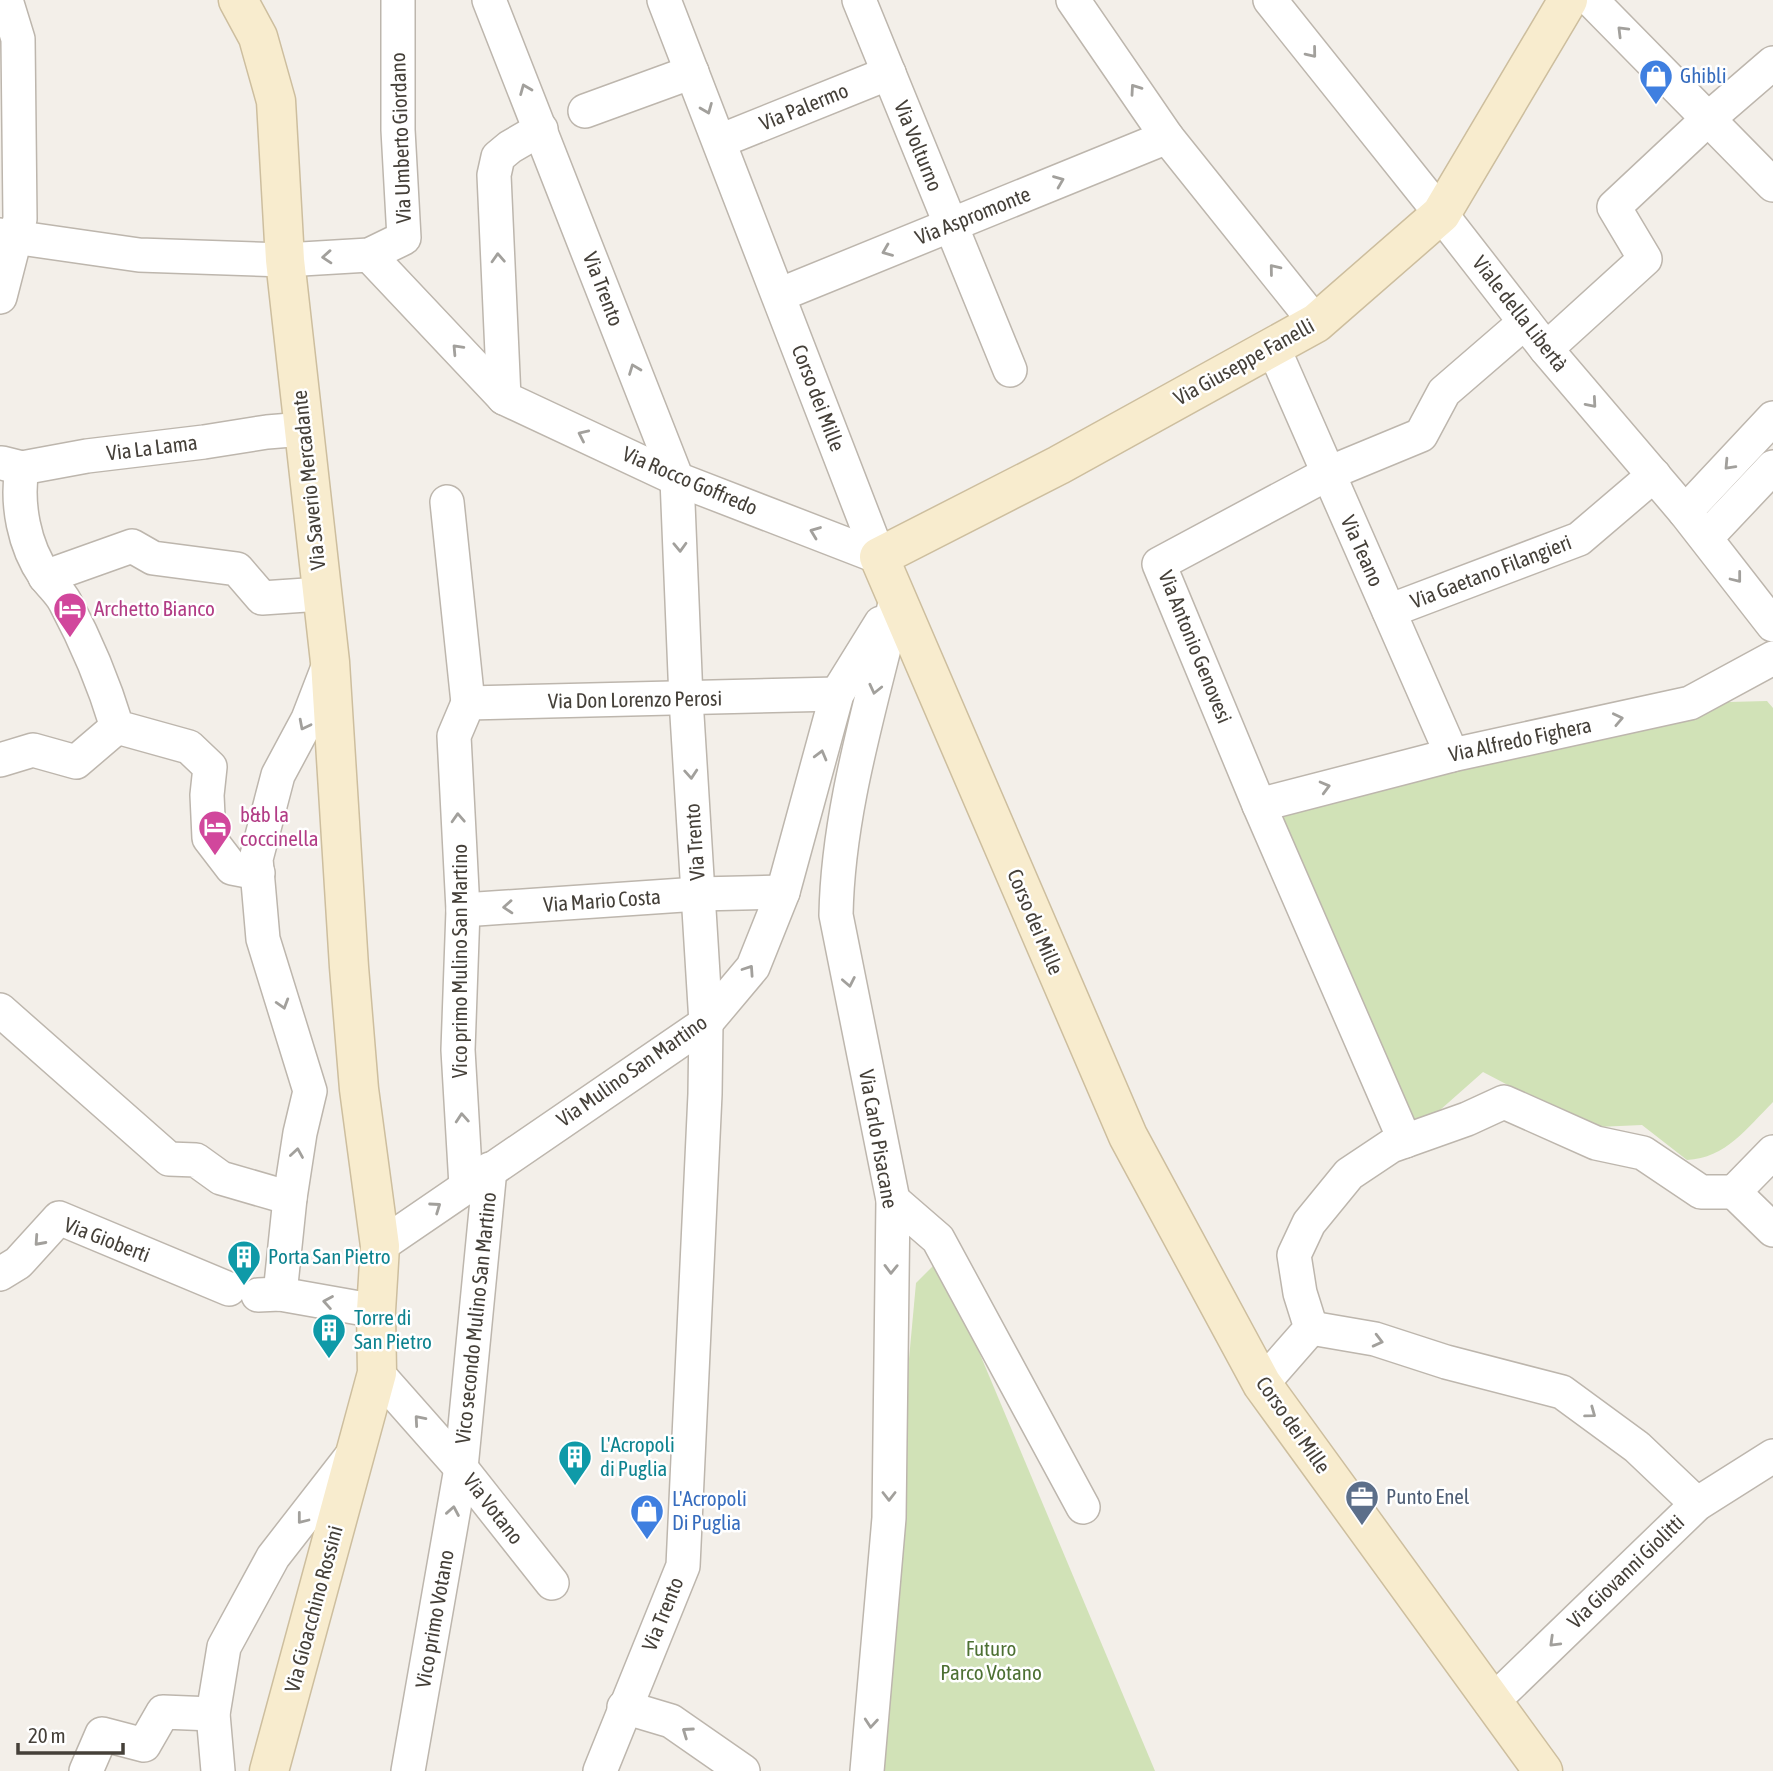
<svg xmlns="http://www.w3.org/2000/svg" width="1773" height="1771" font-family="'Asap Condensed',sans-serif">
	<rect width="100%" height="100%" fill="#f3efe9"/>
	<g fill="#d1e2b7">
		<path d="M1767 701 1773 708V1102C1747 1128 1726 1158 1687 1160L1642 1125 1597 1127 1565 1115 1483 1072 1405 1141 1259 805 1690 703Z"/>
		<polygon points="940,1259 1155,1771 871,1771 916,1283"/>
	</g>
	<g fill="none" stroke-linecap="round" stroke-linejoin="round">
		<g stroke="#bdb6ad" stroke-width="36">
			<g id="street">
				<polyline points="489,0 677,479 686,699 706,1023 705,1094 683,1566 600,1771"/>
				<polyline points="664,0 879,557"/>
				<polyline points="859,0 1010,370"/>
				<polyline points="1073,0 1167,137 1316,323"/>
				<polyline points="1270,0 1441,214 1546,349 1685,512 1773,625"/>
				<polyline points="1591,0 1773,185"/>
				<polyline points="585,111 692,72"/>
				<polyline points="541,129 510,147 498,157 494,175 504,398 677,479 879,557"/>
				<polyline points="720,141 889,73"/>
				<polyline points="0,235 139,255 285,260 369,255 404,238 398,130 398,0"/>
				<polyline points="369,255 504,398"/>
				<polyline points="779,295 1167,137"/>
				<polyline points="0,297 20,219 18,39 6,0"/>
				<polyline points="1273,347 1452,755"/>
				<polyline points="1546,349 1645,259 1614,207 1708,119 1773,63"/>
				<polyline points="2,463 22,468 87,456 204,442 267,432 304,429"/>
				<path d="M22 468C16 504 24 546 45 576 51 585 60 592 65 602 86 641 104 684 117 727L189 747 210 767 207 795 209 838 232 868 258 873"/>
				<polyline points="447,502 468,703"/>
				<polyline points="1685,512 1773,418"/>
				<polyline points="1706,538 1773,467"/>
				<polyline points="45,577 132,546 153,558 237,569 262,598 321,594"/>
				<polyline points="1389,611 1579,539 1654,475"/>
				<polyline points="0,760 33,750 76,762 117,727"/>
				<polyline points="1259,805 1452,755 1690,703 1773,658"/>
				<polyline points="463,910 698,894 783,892"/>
				<polyline points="0,1010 169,1159 196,1160 221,1178 290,1198"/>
				<polyline points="1405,1141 1259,805 1159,564 1329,473 1421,435 1444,392 1525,322"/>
				<polyline points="466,1186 458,1050 463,910 454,736 468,703 837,694"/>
				<polyline points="1734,1192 1773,1152"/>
				<polyline points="1734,1192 1773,1230"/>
				<polyline points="893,1200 938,1239 1083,1507"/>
				<polyline points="380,1246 706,1023 753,967 783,892 837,694 881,623"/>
				<polyline points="0,1274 18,1263 59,1218 229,1289"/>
				<polyline points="280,1294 290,1198 300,1133 310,1091 263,939 256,859 278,775 308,719 330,662"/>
				<polyline points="258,1295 280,1294 376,1311"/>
				<polyline points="1311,1328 1375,1339 1446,1362 1562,1392 1637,1447 1697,1504"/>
				<polyline points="377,1373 461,1468 552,1583"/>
				<polyline points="1262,1384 1311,1328 1300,1293 1294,1255 1309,1223 1349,1174 1391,1146 1467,1119 1504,1102 1596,1143 1643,1153 1701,1192 1734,1192"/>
				<polyline points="1491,1703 1697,1504 1773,1456"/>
				<polyline points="624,1707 671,1721 743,1771"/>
				<polyline points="86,1771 102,1734 144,1745 163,1712 213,1714"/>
				<polyline points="218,1771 213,1714 224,1647 273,1557 353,1454"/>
				<polyline points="408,1771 461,1468 490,1169"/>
				<path d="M867 1771 889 1518 893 1200 836 915C838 808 872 703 896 599"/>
			</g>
		</g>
		<g stroke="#cdbe9e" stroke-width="41">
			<g id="secondary">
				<polyline points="238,0 258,37 276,101 285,260 330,662 349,967 359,1089 380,1246 376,1311 377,1373 269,1771"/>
				<polyline points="1543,1771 1262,1384 1128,1136 879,557 1059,465 1316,323 1441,214 1568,0"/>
			</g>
		</g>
		<use href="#street" stroke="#fff" stroke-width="33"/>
		<use href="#secondary" stroke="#f8ecce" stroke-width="38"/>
	</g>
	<defs><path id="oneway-chevron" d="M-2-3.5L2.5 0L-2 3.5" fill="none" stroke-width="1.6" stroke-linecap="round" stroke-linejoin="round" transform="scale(1.75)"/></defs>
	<g stroke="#a2a09c">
		<use href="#oneway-chevron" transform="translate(1622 31) rotate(-135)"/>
		<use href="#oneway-chevron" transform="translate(1312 53) rotate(51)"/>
		<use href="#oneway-chevron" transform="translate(525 89) rotate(-112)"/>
		<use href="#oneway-chevron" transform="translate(1135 89) rotate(-125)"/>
		<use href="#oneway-chevron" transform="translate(707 109) rotate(68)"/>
		<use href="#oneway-chevron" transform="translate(1059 181) rotate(-22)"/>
		<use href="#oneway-chevron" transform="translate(887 251) rotate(158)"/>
		<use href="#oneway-chevron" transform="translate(327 257) rotate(176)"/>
		<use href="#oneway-chevron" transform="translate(498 258) rotate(-93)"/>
		<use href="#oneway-chevron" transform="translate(1274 269) rotate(-129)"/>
		<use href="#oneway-chevron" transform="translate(457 349) rotate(-133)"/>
		<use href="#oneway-chevron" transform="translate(634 369) rotate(-111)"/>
		<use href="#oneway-chevron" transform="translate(1592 403) rotate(49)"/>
		<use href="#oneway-chevron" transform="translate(583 435) rotate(-155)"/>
		<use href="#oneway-chevron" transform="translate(1729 465) rotate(133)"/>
		<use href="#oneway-chevron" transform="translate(815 532) rotate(-159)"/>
		<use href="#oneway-chevron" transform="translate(680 547) rotate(88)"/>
		<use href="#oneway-chevron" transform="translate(1737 578) rotate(52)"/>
		<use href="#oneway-chevron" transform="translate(875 689) rotate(103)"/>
		<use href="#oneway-chevron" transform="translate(1618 719) rotate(-12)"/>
		<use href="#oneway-chevron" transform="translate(304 725) rotate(117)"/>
		<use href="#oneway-chevron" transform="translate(821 755) rotate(-75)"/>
		<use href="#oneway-chevron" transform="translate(691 774) rotate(86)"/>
		<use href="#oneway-chevron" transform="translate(1325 787) rotate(-15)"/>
		<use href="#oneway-chevron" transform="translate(458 818) rotate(-93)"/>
		<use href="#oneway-chevron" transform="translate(508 907) rotate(176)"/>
		<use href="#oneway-chevron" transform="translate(749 970) rotate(-56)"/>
		<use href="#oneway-chevron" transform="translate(849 982) rotate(79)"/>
		<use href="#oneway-chevron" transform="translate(283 1004) rotate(73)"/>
		<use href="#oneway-chevron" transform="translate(462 1118) rotate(-94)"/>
		<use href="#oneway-chevron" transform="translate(297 1153) rotate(-81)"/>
		<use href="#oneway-chevron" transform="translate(436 1207) rotate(-35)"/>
		<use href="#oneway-chevron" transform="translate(39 1241) rotate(132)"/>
		<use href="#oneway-chevron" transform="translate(891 1269) rotate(91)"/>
		<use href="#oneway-chevron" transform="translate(328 1302) rotate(-170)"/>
		<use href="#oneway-chevron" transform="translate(1378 1341) rotate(14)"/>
		<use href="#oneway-chevron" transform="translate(1591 1413) rotate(36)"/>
		<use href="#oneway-chevron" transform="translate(419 1420) rotate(-131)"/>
		<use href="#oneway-chevron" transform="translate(889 1496) rotate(90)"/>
		<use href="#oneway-chevron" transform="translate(453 1511) rotate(-80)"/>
		<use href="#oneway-chevron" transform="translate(302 1519) rotate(128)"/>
		<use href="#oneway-chevron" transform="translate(1554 1642) rotate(136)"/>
		<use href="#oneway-chevron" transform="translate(871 1723) rotate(95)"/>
		<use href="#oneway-chevron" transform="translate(687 1732) rotate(-145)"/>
	</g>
	<defs>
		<g id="shop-pin" transform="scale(1.75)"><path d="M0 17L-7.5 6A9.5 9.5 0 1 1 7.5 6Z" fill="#3f7fe0" stroke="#fff"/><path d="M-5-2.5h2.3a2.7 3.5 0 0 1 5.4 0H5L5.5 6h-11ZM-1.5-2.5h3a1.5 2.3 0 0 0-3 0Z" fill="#fff"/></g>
		<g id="hotel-pin" transform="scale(1.75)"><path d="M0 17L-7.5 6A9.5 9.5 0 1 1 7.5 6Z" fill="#d1479c" stroke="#fff"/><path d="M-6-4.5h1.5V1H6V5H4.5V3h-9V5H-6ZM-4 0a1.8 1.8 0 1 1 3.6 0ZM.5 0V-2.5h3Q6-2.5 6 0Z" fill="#fff"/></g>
		<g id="building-pin" transform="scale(1.75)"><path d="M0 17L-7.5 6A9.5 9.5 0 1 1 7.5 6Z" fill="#0f9aa8" stroke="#fff"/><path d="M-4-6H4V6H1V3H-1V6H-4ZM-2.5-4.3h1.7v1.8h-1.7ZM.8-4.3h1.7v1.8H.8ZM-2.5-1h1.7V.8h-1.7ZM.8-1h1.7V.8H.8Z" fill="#fff"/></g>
		<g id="office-pin" transform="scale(1.75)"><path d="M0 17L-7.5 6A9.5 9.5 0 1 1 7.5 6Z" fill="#5c6f8a" stroke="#fff"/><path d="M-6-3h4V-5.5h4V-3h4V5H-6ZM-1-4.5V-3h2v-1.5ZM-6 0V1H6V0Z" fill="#fff"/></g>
	</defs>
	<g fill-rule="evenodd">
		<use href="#shop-pin" x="1656" y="76"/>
		<use href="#hotel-pin" x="70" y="609"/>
		<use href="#hotel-pin" x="215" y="827"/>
		<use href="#building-pin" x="244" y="1257"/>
		<use href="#building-pin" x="329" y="1330"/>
		<use href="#building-pin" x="575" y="1457"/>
		<use href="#office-pin" x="1362" y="1497"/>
		<use href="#shop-pin" x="647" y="1511"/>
	</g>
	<g text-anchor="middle" stroke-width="5" stroke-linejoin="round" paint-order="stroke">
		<g font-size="21" fill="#366cbe" stroke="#fff" text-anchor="start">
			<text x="1680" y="83">Ghibli</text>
			<text x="672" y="1506">L'Acropoli<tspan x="672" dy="24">Di Puglia</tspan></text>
		</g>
		<g font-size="21" fill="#454039" stroke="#fff">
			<text transform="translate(804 107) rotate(-22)" y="7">Via Palermo</text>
			<text transform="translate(401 138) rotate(-92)" y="7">Via Umberto Giordano</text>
			<text transform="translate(918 146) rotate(68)" y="7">Via Volturno</text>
			<text transform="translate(973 216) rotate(-22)" y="7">Via Aspromonte</text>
			<text transform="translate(603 289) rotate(69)" y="7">Via Trento</text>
			<text transform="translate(1520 314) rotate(52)" y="7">Viale della Libertà</text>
			<text transform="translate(1244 362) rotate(-29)" y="7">Via Giuseppe Fanelli</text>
			<text transform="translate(818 398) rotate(69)" y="7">Corso dei Mille</text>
			<text transform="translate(152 448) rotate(-7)" y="7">Via La Lama</text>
			<text transform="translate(309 480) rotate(-96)" y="7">Via Saverio Mercadante</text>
			<text transform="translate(690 481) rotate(23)" y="7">Via Rocco Goffredo</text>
			<text transform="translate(1362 551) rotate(66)" y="7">Via Teano</text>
			<text transform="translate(1491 572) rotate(-21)" y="7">Via Gaetano Filangieri</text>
			<text transform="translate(1195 647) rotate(68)" y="7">Via Antonio Genovesi</text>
			<text transform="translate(635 700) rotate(-1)" y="7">Via Don Lorenzo Perosi</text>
			<text transform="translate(1520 740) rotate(-12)" y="7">Via Alfredo Fighera</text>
			<text transform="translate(695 842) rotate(-94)" y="7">Via Trento</text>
			<text transform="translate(602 901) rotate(-4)" y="7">Via Mario Costa</text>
			<text transform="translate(1035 922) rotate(67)" y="7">Corso dei Mille</text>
			<text transform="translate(460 961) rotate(-90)" y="7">Vico primo Mulino San Martino</text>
			<text transform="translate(632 1071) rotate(-35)" y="7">Via Mulino San Martino</text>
			<text transform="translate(878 1139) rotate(80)" y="7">Via Carlo Pisacane</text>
			<text transform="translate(107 1240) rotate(21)" y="7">Via Gioberti</text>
			<text transform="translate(476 1318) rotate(-84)" y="7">Vico secondo Mulino San Martino</text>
			<text transform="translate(1293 1425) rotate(55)" y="7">Corso dei Mille</text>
			<text transform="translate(493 1509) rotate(52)" y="7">Via Votano</text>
			<text transform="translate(1626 1572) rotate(-44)" y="7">Via Giovanni Giolitti</text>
			<text transform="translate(314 1609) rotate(-75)" y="7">Via Gioacchino Rossini</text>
			<text transform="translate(663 1614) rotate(-68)" y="7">Via Trento</text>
			<text transform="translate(435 1619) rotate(-80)" y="7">Vico primo Votano</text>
		</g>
		<g font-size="21" fill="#b23c85" stroke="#fff" text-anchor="start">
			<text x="94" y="616">Archetto Bianco</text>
			<text x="240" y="822">b&amp;b la<tspan x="240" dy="24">coccinella</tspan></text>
		</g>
		<g font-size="21" fill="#0d838f" stroke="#fff" text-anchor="start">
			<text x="268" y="1264">Porta San Pietro</text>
			<text x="354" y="1325">Torre di<tspan x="354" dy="24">San Pietro</tspan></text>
			<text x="600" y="1452">L'Acropoli<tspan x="600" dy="24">di Puglia</tspan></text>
		</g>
		<g font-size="21" fill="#4e5e75" stroke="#fff" text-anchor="start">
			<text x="1386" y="1504">Punto Enel</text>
		</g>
		<g font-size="21" fill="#4d7033" stroke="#fff">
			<text x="991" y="1656">Futuro<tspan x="991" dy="24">Parco Votano</tspan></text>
		</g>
	</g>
	<path d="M18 1743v10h105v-10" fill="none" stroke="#454039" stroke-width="3.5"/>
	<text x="28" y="1743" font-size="21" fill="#454039" stroke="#ffffff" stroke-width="5" paint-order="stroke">20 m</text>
</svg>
